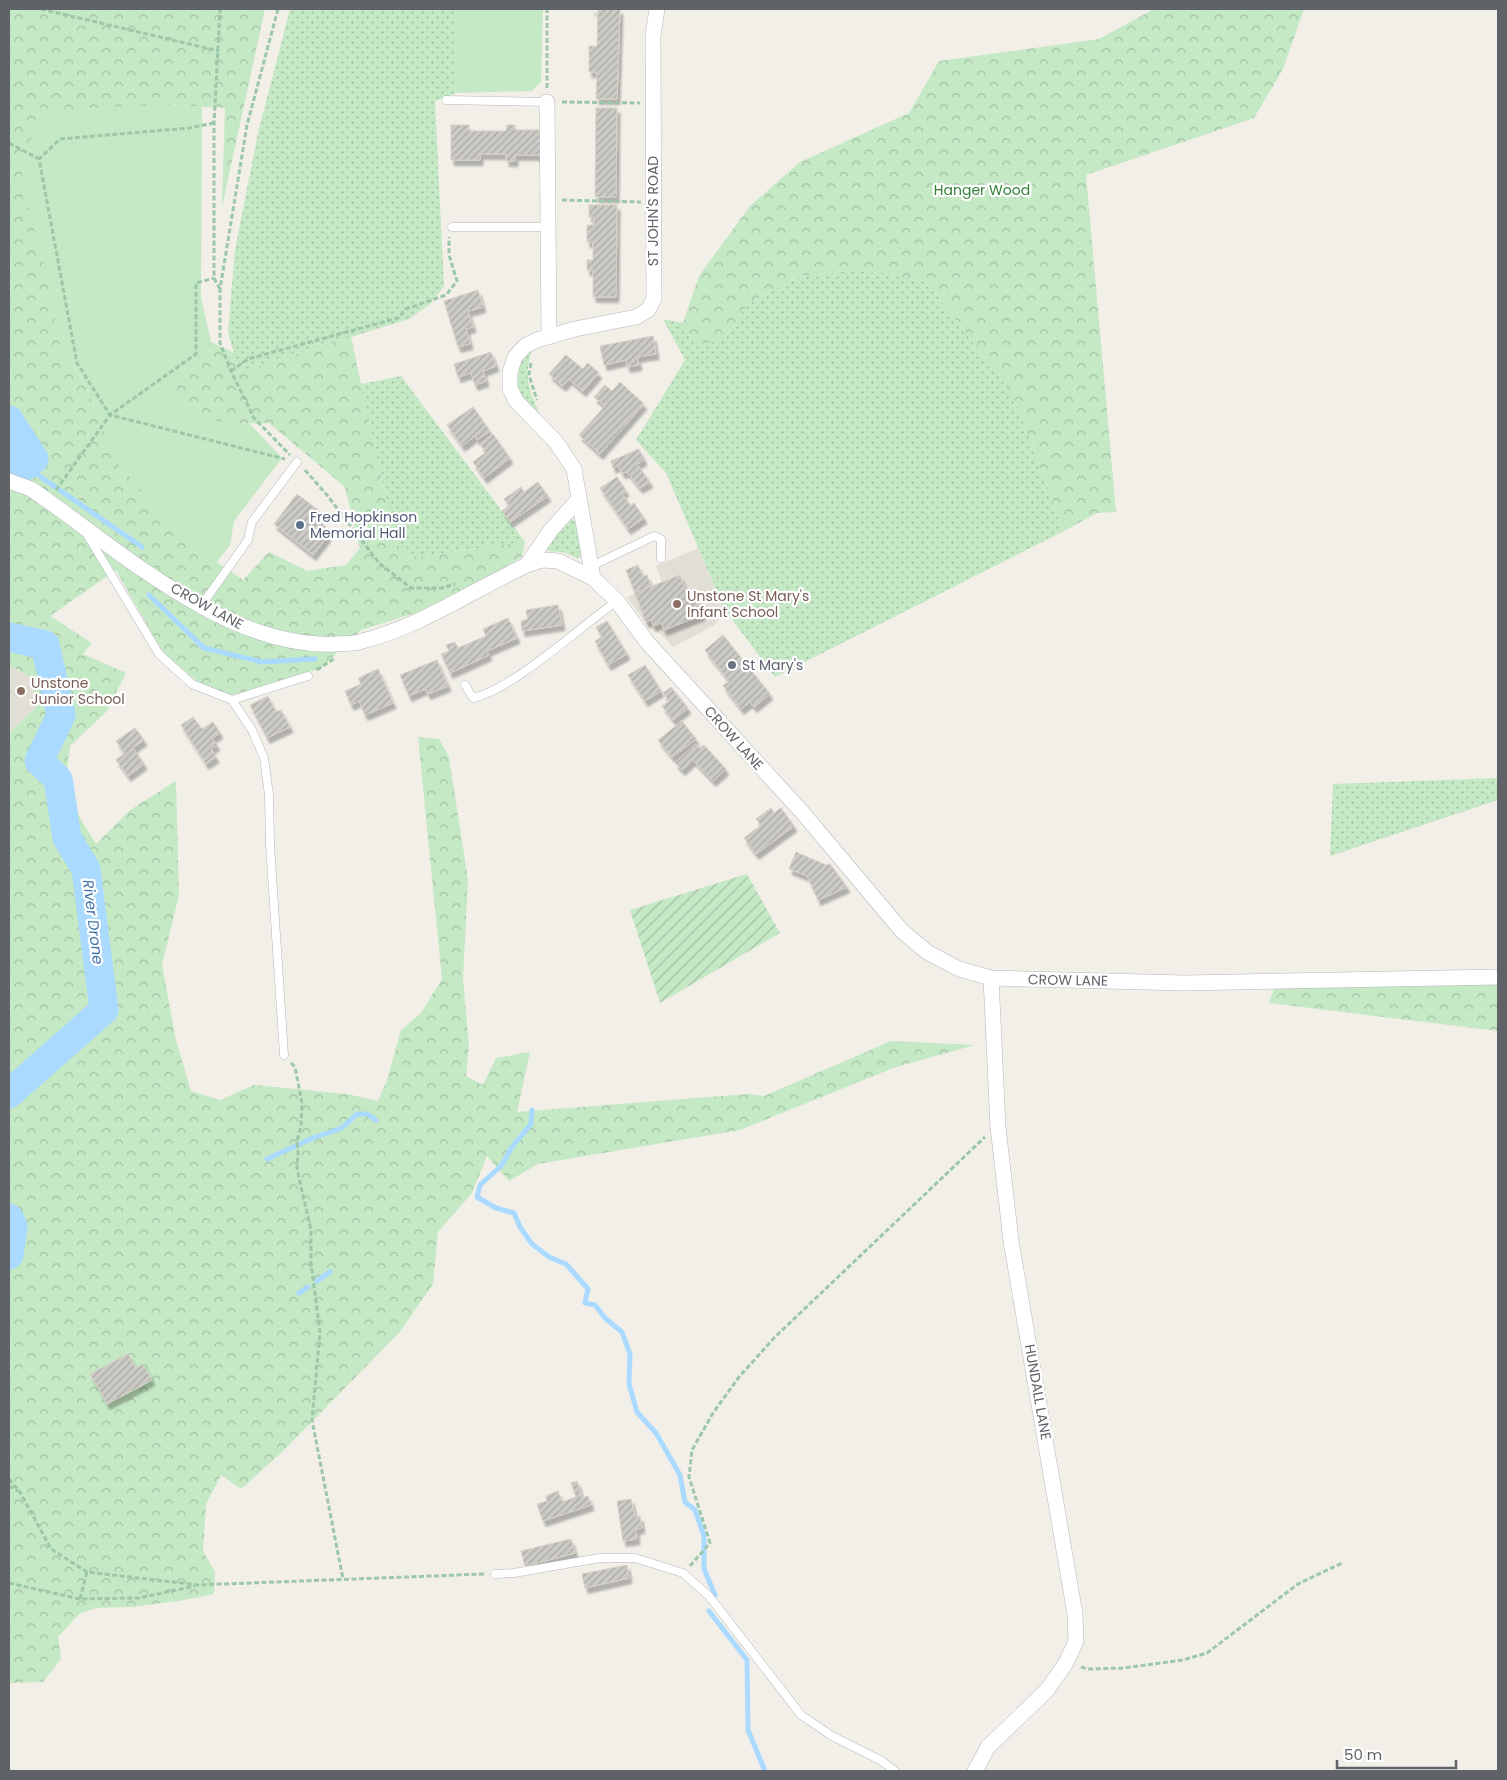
<svg xmlns="http://www.w3.org/2000/svg" width="1507" height="1780" font-family="Poppins,sans-serif">
	<defs>
		<pattern id="grass-dots" width="8" height="8" patternUnits="userSpaceOnUse" patternTransform="scale(1.25)"><rect width="8" height="8" fill="#c5e8c5"/><path d="M2 2h.1M6 6h.1" fill="none" stroke="#a3c0a4" stroke-width="1.8" stroke-linecap="round"/></pattern>
		<pattern id="forest-crowns" width="20" height="18" patternUnits="userSpaceOnUse" patternTransform="scale(1.25)"><rect width="20" height="18" fill="#c5e8c5"/><path d="M2 6a3 3 0 1 1 6 0M12 15a3 3 0 1 1 6 0" fill="none" stroke="#a3c0a4"/></pattern>
		<pattern id="garden-furrows" width="10" height="10" patternUnits="userSpaceOnUse" patternTransform="scale(1.25)"><rect width="10" height="10" fill="#c5e8c5"/><path d="M-1 1l2-2M0 10L10 0M9 11l2-2" fill="none" stroke="#a3c0a4"/></pattern>
		<pattern id="building-hatch" width="6" height="6" patternUnits="userSpaceOnUse" patternTransform="scale(1.25)"><rect width="6" height="6" fill="#cccac5"/><path d="M-1 1l2-2M0 6l6-6M5 7l2-2" fill="none" stroke="#a9a8a4"/></pattern>
		<filter id="shadow"><feDropShadow dx="3" dy="5.5" stdDeviation="1" flood-color="#0004"/></filter>
	</defs>
	<rect width="100%" height="100%" fill="#f1efe8"/>
	<g fill="#e1ded6">
		<polygon points="698,548 725,610 722,617 713,626 673,647 661,634 650,629 627,597 662,582 656,566"/>
		<polygon points="9,665 30,677 37,706 9,733"/>
	</g>
	<g fill="url(#grass-dots)">
		<polygon points="290,9 457,9 456,93 435,101 444,287 430,304 409,319 239,372 228,332 235,250 258,133"/>
		<polygon points="858,270 926,281 1012,393 1064,531 775,677 725,610 666,473 636,440 685,360 663,319 683,323 695,345 724,340 747,304 800,276"/>
		<path d="M532 350C522 380 531 394 543 421L522 398 515 384C518 371 520 359 532 350Z"/>
		<polygon points="401,376 510,522 525,542 417,557 397,550 361,384"/>
		<polygon points="571,518 575,521 582,555 578,558 562,552 548,551 544,547"/>
		<polygon points="1498,778 1498,800 1330,856 1333,784"/>
	</g>
	<g fill="url(#forest-crowns)">
		<polygon points="9,9 265,9 222,207 225,108 164,105 49,284 61,349 86,386 116,462 192,545 243,580 269,552 307,571 346,565 360,548 345,487 269,423 233,424 194,417 176,390 185,368 211,342 234,353 239,372 351,337 397,550 417,557 525,542 522,557 428,609 361,630 321,668 223,698 199,683 163,653 116,570 50,616 92,643 83,654 126,673 106,712 70,746 67,769 77,813 96,844 130,810 176,781 179,895 162,965 176,1040 191,1091 220,1100 254,1085 347,1094 378,1101 387,1080 401,1030 421,1013 442,979 418,737 439,739 449,757 468,880 463,978 469,1046 466,1076 483,1085 496,1058 530,1052 517,1112 748,1094 764,1096 891,1041 975,1045 896,1067 740,1130 538,1164 509,1181 487,1156 472,1193 438,1232 433,1284 399,1333 281,1453 241,1489 221,1475 206,1504 203,1551 215,1572 214,1594 178,1601 132,1607 96,1608 79,1614 58,1637 61,1659 43,1682 9,1683 9,733 37,706 30,677 9,665 9,472 27,471 37,460 9,413"/>
		<polygon points="1154,9 1304,9 1283,69 1254,118 1086,175 1116,512 1097,513 1064,531 1012,393 926,281 858,270 800,276 747,304 724,340 695,345 683,323 699,276 750,206 800,162 909,113 939,61 1099,39"/>
		<polygon points="1469,984 1498,985 1498,1031 1269,1003 1274,988"/>
	</g>
	<g fill="#c5e8c5">
		<polygon points="457,9 543,9 541,82 532,91 456,93"/>
		<polygon points="165,105 202,107 201,298 211,342 185,368 176,390 194,417 233,424 250,424 282,458 234,521 230,545 217,562 191,545 116,462 86,386 61,349 49,284 24,191 20,154 47,116 88,108"/>
	</g>
	<polygon fill="url(#garden-furrows)" points="747,874 780,933 660,1003 630,910"/>
	<g fill="none" stroke-linecap="round" stroke-linejoin="round">
		<g stroke="#aadaff" stroke-width="5">
			<polyline points="25,466 142,547"/>
			<polyline points="149,595 204,648 262,662 315,659"/>
			<polyline points="532,1110 531,1124 512,1147 501,1166 480,1185 477,1197 496,1208 514,1213 520,1227 532,1244 549,1257 566,1264 588,1289 585,1303 595,1305 605,1318 622,1332 630,1354 629,1384 637,1412 656,1433 680,1475 685,1502 695,1510 704,1536 704,1569 715,1595"/>
			<polyline points="267,1159 313,1138 342,1128 357,1114 367,1114 376,1120"/>
			<polyline points="317,1281 330,1272"/>
			<polyline points="299,1293 308,1287"/>
			<polyline points="709,1611 747,1660 748,1730 765,1771"/>
		</g>
		<g stroke="#aadaff" stroke-width="29">
			<polyline points="9,420 34,459 25,466 9,458"/>
			<polyline points="9,637 45,645 61,715 39,761 58,779 67,838 86,869 104,1010 9,1094"/>
			<polyline points="9,1218 13,1226 9,1255"/>
		</g>
	</g>
	<g fill="url(#building-hatch)" stroke="#d6d1c6" filter="url(#shadow)">
		<polygon points="591,9 620,9 617,99 596,99 597,72 589,72 589,46 597,46 598,10"/>
		<polygon points="596,108 617,108 616,197 595,197"/>
		<polygon points="451,125 469,125 469,131 506,131 507,125 515,125 515,130 543,130 544,155 515,155 515,161 506,161 506,154 480,154 480,160 451,160"/>
		<polygon points="589,205 617,205 616,297 593,297 593,270 587,270 587,260 593,260 593,242 587,242 587,225 594,225 594,217 589,217"/>
		<polygon points="478,290 483,307 468,311 473,327 466,329 470,344 458,347 444,301"/>
		<polygon points="653,336 656,354 637,357 639,365 627,367 626,360 604,365 600,346"/>
		<polygon points="491,352 496,366 483,371 486,381 475,385 471,373 458,377 454,364"/>
		<polygon points="566,355 583,369 588,363 599,373 583,391 569,379 563,386 549,374"/>
		<polygon points="620,382 644,404 600,454 579,435 605,406 594,397 605,385 612,391"/>
		<polygon points="473,407 490,431 477,440 475,436 462,446 447,425"/>
		<polygon points="493,434 510,458 484,478 473,462 486,452 480,444"/>
		<polygon points="639,449 644,460 637,464 650,482 640,488 627,472 622,473 618,465 613,468 611,461"/>
		<polygon points="617,477 626,491 622,493 630,506 634,503 644,518 628,529 600,488"/>
		<polygon points="538,482 548,496 510,522 502,511 509,506 504,499 521,487 524,492"/>
		<polygon points="297,494 322,513 317,520 326,527 323,531 328,536 313,555 274,524"/>
		<polygon points="638,565 643,577 647,575 651,586 635,593 626,570"/>
		<polygon points="680,575 689,599 695,597 702,615 664,630 661,623 653,626 651,620 646,622 635,593"/>
		<polygon points="558,605 562,625 522,631 521,621 528,619 526,610"/>
		<polygon points="508,618 517,638 487,651 489,655 450,673 441,654 449,651 446,645 455,642 458,648 486,636 483,629"/>
		<polygon points="607,621 627,654 608,665 595,641 602,637 596,627"/>
		<polygon points="723,635 770,694 754,707 750,702 741,709 723,686 729,681 705,650"/>
		<polygon points="437,660 448,686 428,694 425,689 409,696 400,675"/>
		<polygon points="645,665 661,691 645,701 628,675"/>
		<polygon points="378,669 393,703 365,715 359,701 351,705 345,691 361,684 358,678"/>
		<polygon points="671,687 688,708 673,720 662,706 669,701 663,693"/>
		<polygon points="268,696 276,712 281,710 290,727 267,738 250,705"/>
		<polygon points="193,717 202,729 213,722 220,733 212,738 217,745 211,749 216,757 206,764 181,725"/>
		<polygon points="682,721 696,739 672,757 658,740"/>
		<polygon points="135,728 144,740 133,748 144,764 128,776 116,760 125,753 116,741"/>
		<polygon points="696,744 700,748 704,745 726,769 713,781 693,760 682,770 675,763"/>
		<polygon points="771,808 774,813 781,808 794,826 756,854 744,838 761,825 756,819"/>
		<polygon points="796,852 826,865 830,864 847,887 818,900 807,876 789,869"/>
		<polygon points="128,1354 136,1368 143,1364 152,1380 107,1404 90,1374"/>
		<polygon points="577,1481 582,1498 588,1496 591,1505 543,1521 537,1504 547,1501 546,1496 558,1491 562,1502 576,1497 571,1483"/>
		<polygon points="631,1499 635,1517 640,1516 642,1528 636,1529 637,1539 623,1541 617,1501"/>
		<polygon points="571,1539 575,1553 525,1566 521,1551"/>
		<polygon points="627,1565 629,1578 585,1588 582,1574"/>
	</g>
	<g fill="none" stroke-linecap="round" stroke-linejoin="round">
		<g stroke="#b5b8bc" stroke-width="9">
			<g id="service">
				<polyline points="446,100 547,102"/>
				<polyline points="452,227 547,227"/>
				<polyline points="88,536 159,654 192,684 232,700 252,730 264,758 269,795 270,845 284,1055"/>
				<polyline points="592,566 654,536 661,539 661,558"/>
				<polyline points="201,606 248,540 252,522 297,462"/>
				<path d="M465 685 473 698C512 690 581 626 617 601"/>
				<polyline points="232,700 308,676"/>
				<polyline points="495,1574 514,1573 600,1558 635,1558 683,1573 709,1596 801,1715 832,1736 880,1760 895,1771"/>
			</g>
		</g>
		<g stroke="#b5b8bc" stroke-width="16">
			<g id="minor">
				<polyline points="547,102 549,336"/>
				<path d="M9 481 31 489C118 548 225 649 336 644 344 643 352 644 359 642 420 627 471 591 527 565L542 560 558 561 593 578 617 601 647 642 802 812 902 931 927 952 959 969 991 978 1185 983 1498 977"/>
				<polyline points="527,565 551,530 579,499"/>
				<polyline points="593,578 574,469 556,442 516,401 510,388 510,372 515,357 525,346 537,340 575,329 636,317 648,310 654,299 653,35 657,9"/>
				<polyline points="975,1771 988,1747 1047,1690 1066,1663 1076,1641 1075,1614 1011,1241 998,1127 991,978"/>
			</g>
		</g>
		<g stroke="#9cc7a9" stroke-width="3" stroke-dasharray="5 2.5" stroke-linecap="butt">
			<polyline points="41,9 219,51"/>
			<polyline points="278,9 247,125 220,289 220,343 231,371 254,418 290,455"/>
			<polyline points="547,88 547,9"/>
			<polyline points="562,102 640,103"/>
			<polyline points="214,123 189,128 60,139 39,159 77,363 110,415 285,459"/>
			<polyline points="9,143 39,159"/>
			<polyline points="562,200 641,202"/>
			<polyline points="220,289 214,278 214,123 220,9"/>
			<polyline points="531,363 529,375 537,400"/>
			<polyline points="231,371 248,359 398,318 406,309 446,295 457,281 449,255 449,237"/>
			<polyline points="305,470 327,495 379,563 411,588 442,588 455,584"/>
			<polyline points="56,490 110,415 196,354 196,283 214,278"/>
			<polyline points="317,670 335,658"/>
			<polyline points="291,1063 295,1067 302,1103 301,1126 297,1141 298,1152 297,1169 311,1230 311,1263 320,1332 312,1420 343,1579"/>
			<polyline points="9,1479 20,1492 51,1549 87,1572 198,1585 484,1574"/>
			<polyline points="9,1486 18,1491"/>
			<polyline points="690,1566 710,1543 689,1477 692,1450 713,1413 739,1377 775,1337 985,1137"/>
			<polyline points="9,1583 80,1599 139,1598 195,1586"/>
			<polyline points="80,1599 87,1572"/>
			<polyline points="1081,1667 1088,1669 1123,1668 1183,1660 1207,1653 1298,1584 1342,1563"/>
		</g>
		<use href="#service" stroke="#fff" stroke-width="8"/>
		<use href="#minor" stroke="#fff" stroke-width="15"/>
	</g>
	<circle fill="#5c6f8a" stroke="#fff" stroke-width="2" cx="300" cy="525" r="5"/>
	<g fill="#8d6e63" stroke="#fff" stroke-width="2">
		<circle cx="677" cy="604" r="5"/>
		<circle cx="21" cy="691" r="5"/>
	</g>
	<circle fill="#6b7280" stroke="#fff" stroke-width="2" cx="732" cy="665" r="5"/>
	<g text-anchor="middle" stroke-width="4.5" stroke-linejoin="round" paint-order="stroke">
		<g font-size="14" fill="#348238" stroke="#fff">
			<text x="982" y="195">Hanger Wood</text>
		</g>
		<g font-size="14" fill="#5f6368" stroke="#fff">
			<text transform="translate(653 211) rotate(-90)" y="5">ST JOHN'S ROAD</text>
			<text transform="translate(207 606) rotate(29)" y="5">CROW LANE</text>
			<text transform="translate(734 738) rotate(48)" y="5">CROW LANE</text>
			<text transform="translate(1068 980) rotate(1)" y="5">CROW LANE</text>
			<text transform="translate(1038 1392) rotate(80)" y="5">HUNDALL LANE</text>
		</g>
		<g font-size="14" fill="#4e5e75" stroke="#fff" text-anchor="start">
			<text x="310" y="522">Fred Hopkinson<tspan x="310" dy="16">Memorial Hall</tspan></text>
		</g>
		<g font-size="14" fill="#785e54" stroke="#fff" text-anchor="start">
			<text x="687" y="601">Unstone St Mary's<tspan x="687" dy="16">Infant School</tspan></text>
			<text x="31" y="688">Unstone<tspan x="31" dy="16">Junior School</tspan></text>
		</g>
		<g font-size="14" fill="#5b616d" stroke="#fff" text-anchor="start">
			<text x="742" y="670">St Mary's</text>
		</g>
		<g font-size="15" font-style="italic" fill="#4174aa" stroke="#fff">
			<text transform="translate(93 922) rotate(83)" y="5">River Drone</text>
		</g>
	</g>
	<rect width="1507" height="1780" fill="none" stroke="#5f6368" stroke-width="20"/>
	<path d="M1337 1760v8h119v-8" fill="none" stroke="#5f6368" stroke-width="2.5"/>
	<text x="1344" y="1760" font-size="15" fill="#5f6368" stroke="#ffffff" stroke-width="4" paint-order="stroke">50 m</text>
</svg>
